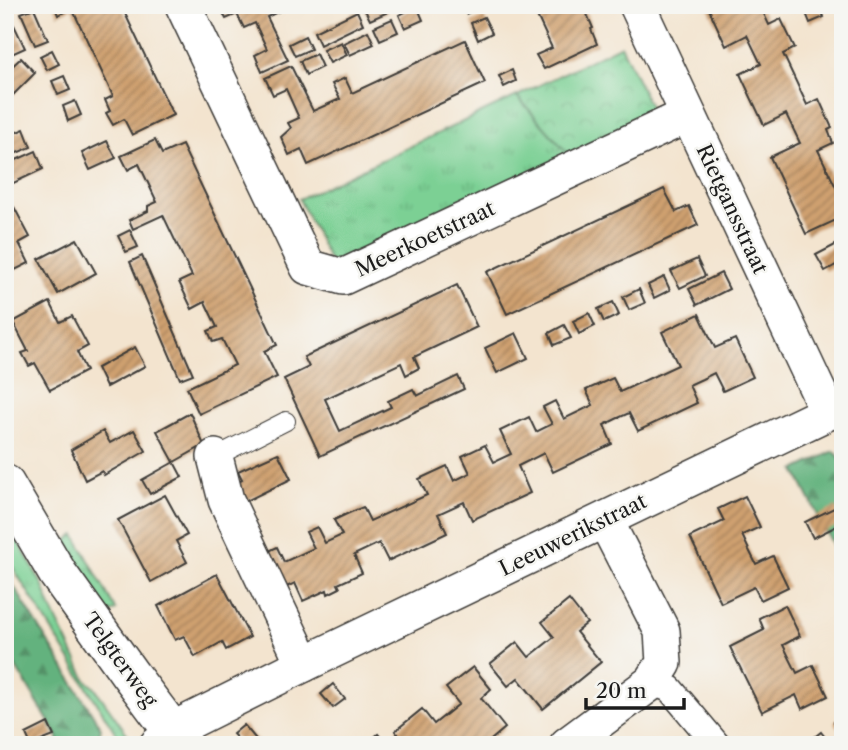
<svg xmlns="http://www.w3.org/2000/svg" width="848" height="750" font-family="'Libre Caslon Text',serif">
	<defs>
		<pattern id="grass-tufts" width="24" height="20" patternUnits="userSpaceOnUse" patternTransform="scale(1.75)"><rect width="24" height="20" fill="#7bd094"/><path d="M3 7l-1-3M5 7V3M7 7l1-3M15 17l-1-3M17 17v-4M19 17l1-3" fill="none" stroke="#6ab27f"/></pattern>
		<pattern id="forest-firs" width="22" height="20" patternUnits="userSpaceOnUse" patternTransform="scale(1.75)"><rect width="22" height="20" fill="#64b27e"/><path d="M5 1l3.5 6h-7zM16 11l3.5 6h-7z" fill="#529066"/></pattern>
		<pattern id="park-crowns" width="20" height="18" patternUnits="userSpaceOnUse" patternTransform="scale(1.75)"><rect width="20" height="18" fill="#7bd094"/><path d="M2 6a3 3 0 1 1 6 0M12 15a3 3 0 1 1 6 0" fill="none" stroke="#6ab27f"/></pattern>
		<pattern id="building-hatch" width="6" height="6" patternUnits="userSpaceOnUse" patternTransform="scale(1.75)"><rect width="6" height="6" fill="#cfa070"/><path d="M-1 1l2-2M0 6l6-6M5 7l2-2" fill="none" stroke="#a7825b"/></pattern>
	</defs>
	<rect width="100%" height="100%" fill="#f6f6f2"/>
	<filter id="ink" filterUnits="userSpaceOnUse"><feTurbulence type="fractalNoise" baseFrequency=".0143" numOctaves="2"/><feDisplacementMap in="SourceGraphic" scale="14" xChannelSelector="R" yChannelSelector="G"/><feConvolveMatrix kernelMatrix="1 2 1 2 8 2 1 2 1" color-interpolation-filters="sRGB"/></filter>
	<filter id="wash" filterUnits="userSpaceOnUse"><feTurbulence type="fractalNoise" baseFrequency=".00686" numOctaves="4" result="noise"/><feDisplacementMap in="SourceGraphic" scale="28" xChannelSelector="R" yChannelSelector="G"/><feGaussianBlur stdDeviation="1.57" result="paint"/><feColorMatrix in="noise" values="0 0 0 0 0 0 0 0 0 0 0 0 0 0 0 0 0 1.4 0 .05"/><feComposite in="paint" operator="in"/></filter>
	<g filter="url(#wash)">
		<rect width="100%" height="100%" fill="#f3e4cf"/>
		<g fill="url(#grass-tufts)" stroke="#4c7658" stroke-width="2">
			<polygon points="517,96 569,155 331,264 299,199"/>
			<polygon points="5,518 42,584 53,612 86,680 94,687 135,745 123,745 10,563 5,560"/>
			<polygon points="75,535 116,610 109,614 65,542"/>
		</g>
		<g fill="url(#forest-firs)" stroke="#40674d" stroke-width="2">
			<polygon points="834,451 843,461 843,565 795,470"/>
			<polygon points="5,577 10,580 101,728 97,745 58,745 58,737 5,649"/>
		</g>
		<polygon fill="url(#park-crowns)" stroke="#4c7658" stroke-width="2" points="621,45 654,115 569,155 517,96"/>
		<g id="blocks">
			<g fill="url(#building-hatch)">
				<polygon points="54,5 121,5 173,115 132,135 124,119 113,125 106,113 110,111 105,100 113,96 72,8 58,15"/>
				<polygon points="219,5 292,5 267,17 288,60 262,72 255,55 267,49 255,23 244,28 237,14 226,19"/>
				<polygon points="370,5 385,5 388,12 370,20 364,8"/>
				<polygon points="462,5 479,5 480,7 466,14"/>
				<polygon points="532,5 583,5 593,28 591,29 597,44 544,69 536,55 552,48"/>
				<polygon points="707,5 760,5 769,25 781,19 795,48 783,54 807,105 819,99 832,128 828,130 833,143 818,150 843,202 843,234 836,220 806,234 770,157 800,143 786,114 764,125 740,74 761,64 747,35 726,46"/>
				<polygon points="810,5 819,5 824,17 810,23 804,8"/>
				<polygon points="417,6 423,20 405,28 399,15"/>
				<polygon points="34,8 48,40 35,45 21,13"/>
				<polygon points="357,11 363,24 320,45 314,32"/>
				<polygon points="484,17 492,33 478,40 471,23"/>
				<polygon points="392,19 398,32 380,40 374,27"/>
				<polygon points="14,25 25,48 5,57 5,29"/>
				<polygon points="368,31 374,44 350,55 344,43"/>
				<polygon points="305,36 311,49 295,56 289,44"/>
				<polygon points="465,40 485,83 308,165 301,149 289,155 281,137 291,128 288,123 299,118 286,89 273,95 265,78 291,66 313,111 340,99 332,84 345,78 352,93"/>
				<polygon points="341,42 347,55 330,63 323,50"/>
				<polygon points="52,50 59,64 47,70 40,56"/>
				<polygon points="316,54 322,67 306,75 300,61"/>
				<polygon points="21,58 35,73 9,99 5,95 5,73"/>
				<polygon points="512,70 516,81 504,87 499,76"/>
				<polygon points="64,76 70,90 58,95 52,81"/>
				<polygon points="75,101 81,115 68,121 63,106"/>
				<polygon points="24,129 31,147 5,158 5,137"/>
				<polygon points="155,140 162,154 182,145 277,345 264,351 277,377 199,414 187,388 235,365 222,339 213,342 208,331 217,327 205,302 192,309 179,282 192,276 163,215 133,229 129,220 148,211 148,206 157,202 139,164 128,170 121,156"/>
				<polygon points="107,141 116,158 90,170 82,153"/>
				<polygon points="36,151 43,169 5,187 5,165"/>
				<polygon points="664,189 676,212 689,206 698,225 507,314 487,272"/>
				<polygon points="14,207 30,237 19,243 29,263 5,275 5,212"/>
				<polygon points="130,230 138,247 126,252 118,236"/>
				<polygon points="77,239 96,273 58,294 39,259"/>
				<polygon points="843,241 843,261 825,271 816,255"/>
				<polygon points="142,256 193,374 180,379 130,262"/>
				<polygon points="697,259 705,276 680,288 671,271"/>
				<polygon points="721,273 729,289 697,305 689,289"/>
				<polygon points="664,277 670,290 654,298 648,285"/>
				<polygon points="457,285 477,327 414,357 419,368 406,375 401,363 325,399 340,431 391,407 388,401 413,389 417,396 458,376 464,389 320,456 284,379 309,367 304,357"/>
				<polygon points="639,289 645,303 629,310 623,297"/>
				<polygon points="50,302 60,322 72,316 88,346 77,352 86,371 50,390 35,363 29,366 22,353 28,351 13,322"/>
				<polygon points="613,302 619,315 604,322 598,309"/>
				<polygon points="589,313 595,326 579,334 573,321"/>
				<polygon points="699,314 715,348 735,339 753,377 723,391 714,373 702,379 689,385 697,403 638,431 629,413 616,419 604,425 612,444 553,472 544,453 518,466 530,493 472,520 464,502 438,514 447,533 388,561 379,543 354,555 362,573 338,584 340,588 328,594 327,590 303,601 295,583 280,590 263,554 277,547 284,562 314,548 306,532 317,527 325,543 342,535 334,520 349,513 363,507 370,521 427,495 419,479 447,466 454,481 470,473 462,456 485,445 494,462 511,454 500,431 529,417 536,432 552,424 543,407 555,401 564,419 593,405 586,390 613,378 620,392 678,365 662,332"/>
				<polygon points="564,325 571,338 554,345 549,333"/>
				<polygon points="516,333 528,358 497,373 485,348"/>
				<polygon points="135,347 145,366 106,387 97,368"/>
				<polygon points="190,413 204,445 174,462 157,431"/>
				<polygon points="134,430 146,451 104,475 102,471 85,480 71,450 103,431 110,443"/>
				<polygon points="278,453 291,479 238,505 230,486 242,479 238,471"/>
				<polygon points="174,462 182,477 150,494 142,480"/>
				<polygon points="165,495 187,535 176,541 187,562 151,582 118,520"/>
				<polygon points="745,496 760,527 742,535 749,550 756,564 773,556 788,587 761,600 754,587 721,603 690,537 724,521 718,509"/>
				<polygon points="836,507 843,523 813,538 805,522"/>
				<polygon points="217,574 250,637 226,650 222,642 195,657 184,636 175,640 158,606"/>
				<polygon points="569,600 587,623 576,632 601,662 543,709 518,678 508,686 490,664 517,642 529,657 554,637 542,622"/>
				<polygon points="785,605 800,636 783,645 797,673 813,665 828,696 802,709 796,695 762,712 730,647 764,630 759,618"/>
				<polygon points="473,667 491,689 481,698 505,728 485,745 406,745 395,731 422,709 434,724 459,704 446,688"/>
				<polygon points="333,684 345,699 333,708 321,694"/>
				<polygon points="843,714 843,733 834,722"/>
				<polygon points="48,723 54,736 31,745 26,734"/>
				<polygon points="244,725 261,745 243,745 233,734"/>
				<polygon points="821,732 829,742 826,745 808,745 807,743"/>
				<polygon points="378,734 387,745 365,745"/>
			</g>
		</g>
	</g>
	<g filter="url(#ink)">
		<use href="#blocks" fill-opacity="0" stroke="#3c3a37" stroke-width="2"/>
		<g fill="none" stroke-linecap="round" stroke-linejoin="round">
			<g stroke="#3c3a37" stroke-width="20">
				<polyline id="service" points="215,457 286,421"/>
			</g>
			<g stroke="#3c3a37" stroke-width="29">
				<polyline id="pedestrian" points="652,682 670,689 717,745"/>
			</g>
			<g stroke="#3c3a37" stroke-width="38">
				<g id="minor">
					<polyline points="183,5 308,267 343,277 688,115"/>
					<polyline points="637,5 828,412"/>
					<polyline points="215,457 226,500 304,664"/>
					<polyline points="157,745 188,722 304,664 843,405"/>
					<polyline points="567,745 652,682 664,663 662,631 605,520"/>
				</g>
			</g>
			<g stroke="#3c3a37" stroke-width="41">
				<polyline id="tertiary" points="5,484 58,574 129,673 183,745"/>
			</g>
			<use href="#service" stroke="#fff" stroke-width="18"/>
			<use href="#pedestrian" stroke="#fff" stroke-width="26"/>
			<use href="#minor" stroke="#fff" stroke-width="35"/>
			<use href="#tertiary" stroke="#fff" stroke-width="38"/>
		</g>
	</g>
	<g text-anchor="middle" stroke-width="5" stroke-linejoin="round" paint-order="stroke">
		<g font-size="21" fill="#1c1c1c" stroke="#f6f6f2">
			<text transform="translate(732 209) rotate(65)" y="7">Rietgansstraat</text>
			<text transform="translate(425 239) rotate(-25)" y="7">Meerkoetstraat</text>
			<text transform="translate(573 535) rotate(-26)" y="7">Leeuwerikstraat</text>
			<text transform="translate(120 660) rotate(54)" y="7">Telgterweg</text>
		</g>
	</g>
	<rect width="848" height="750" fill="none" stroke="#f6f6f2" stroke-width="28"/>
	<path d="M586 698v10h98v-10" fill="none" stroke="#1c1c1c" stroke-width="3.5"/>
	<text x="596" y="698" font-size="21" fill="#1c1c1c" stroke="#f6f6f2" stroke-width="5" paint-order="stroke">20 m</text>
</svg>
